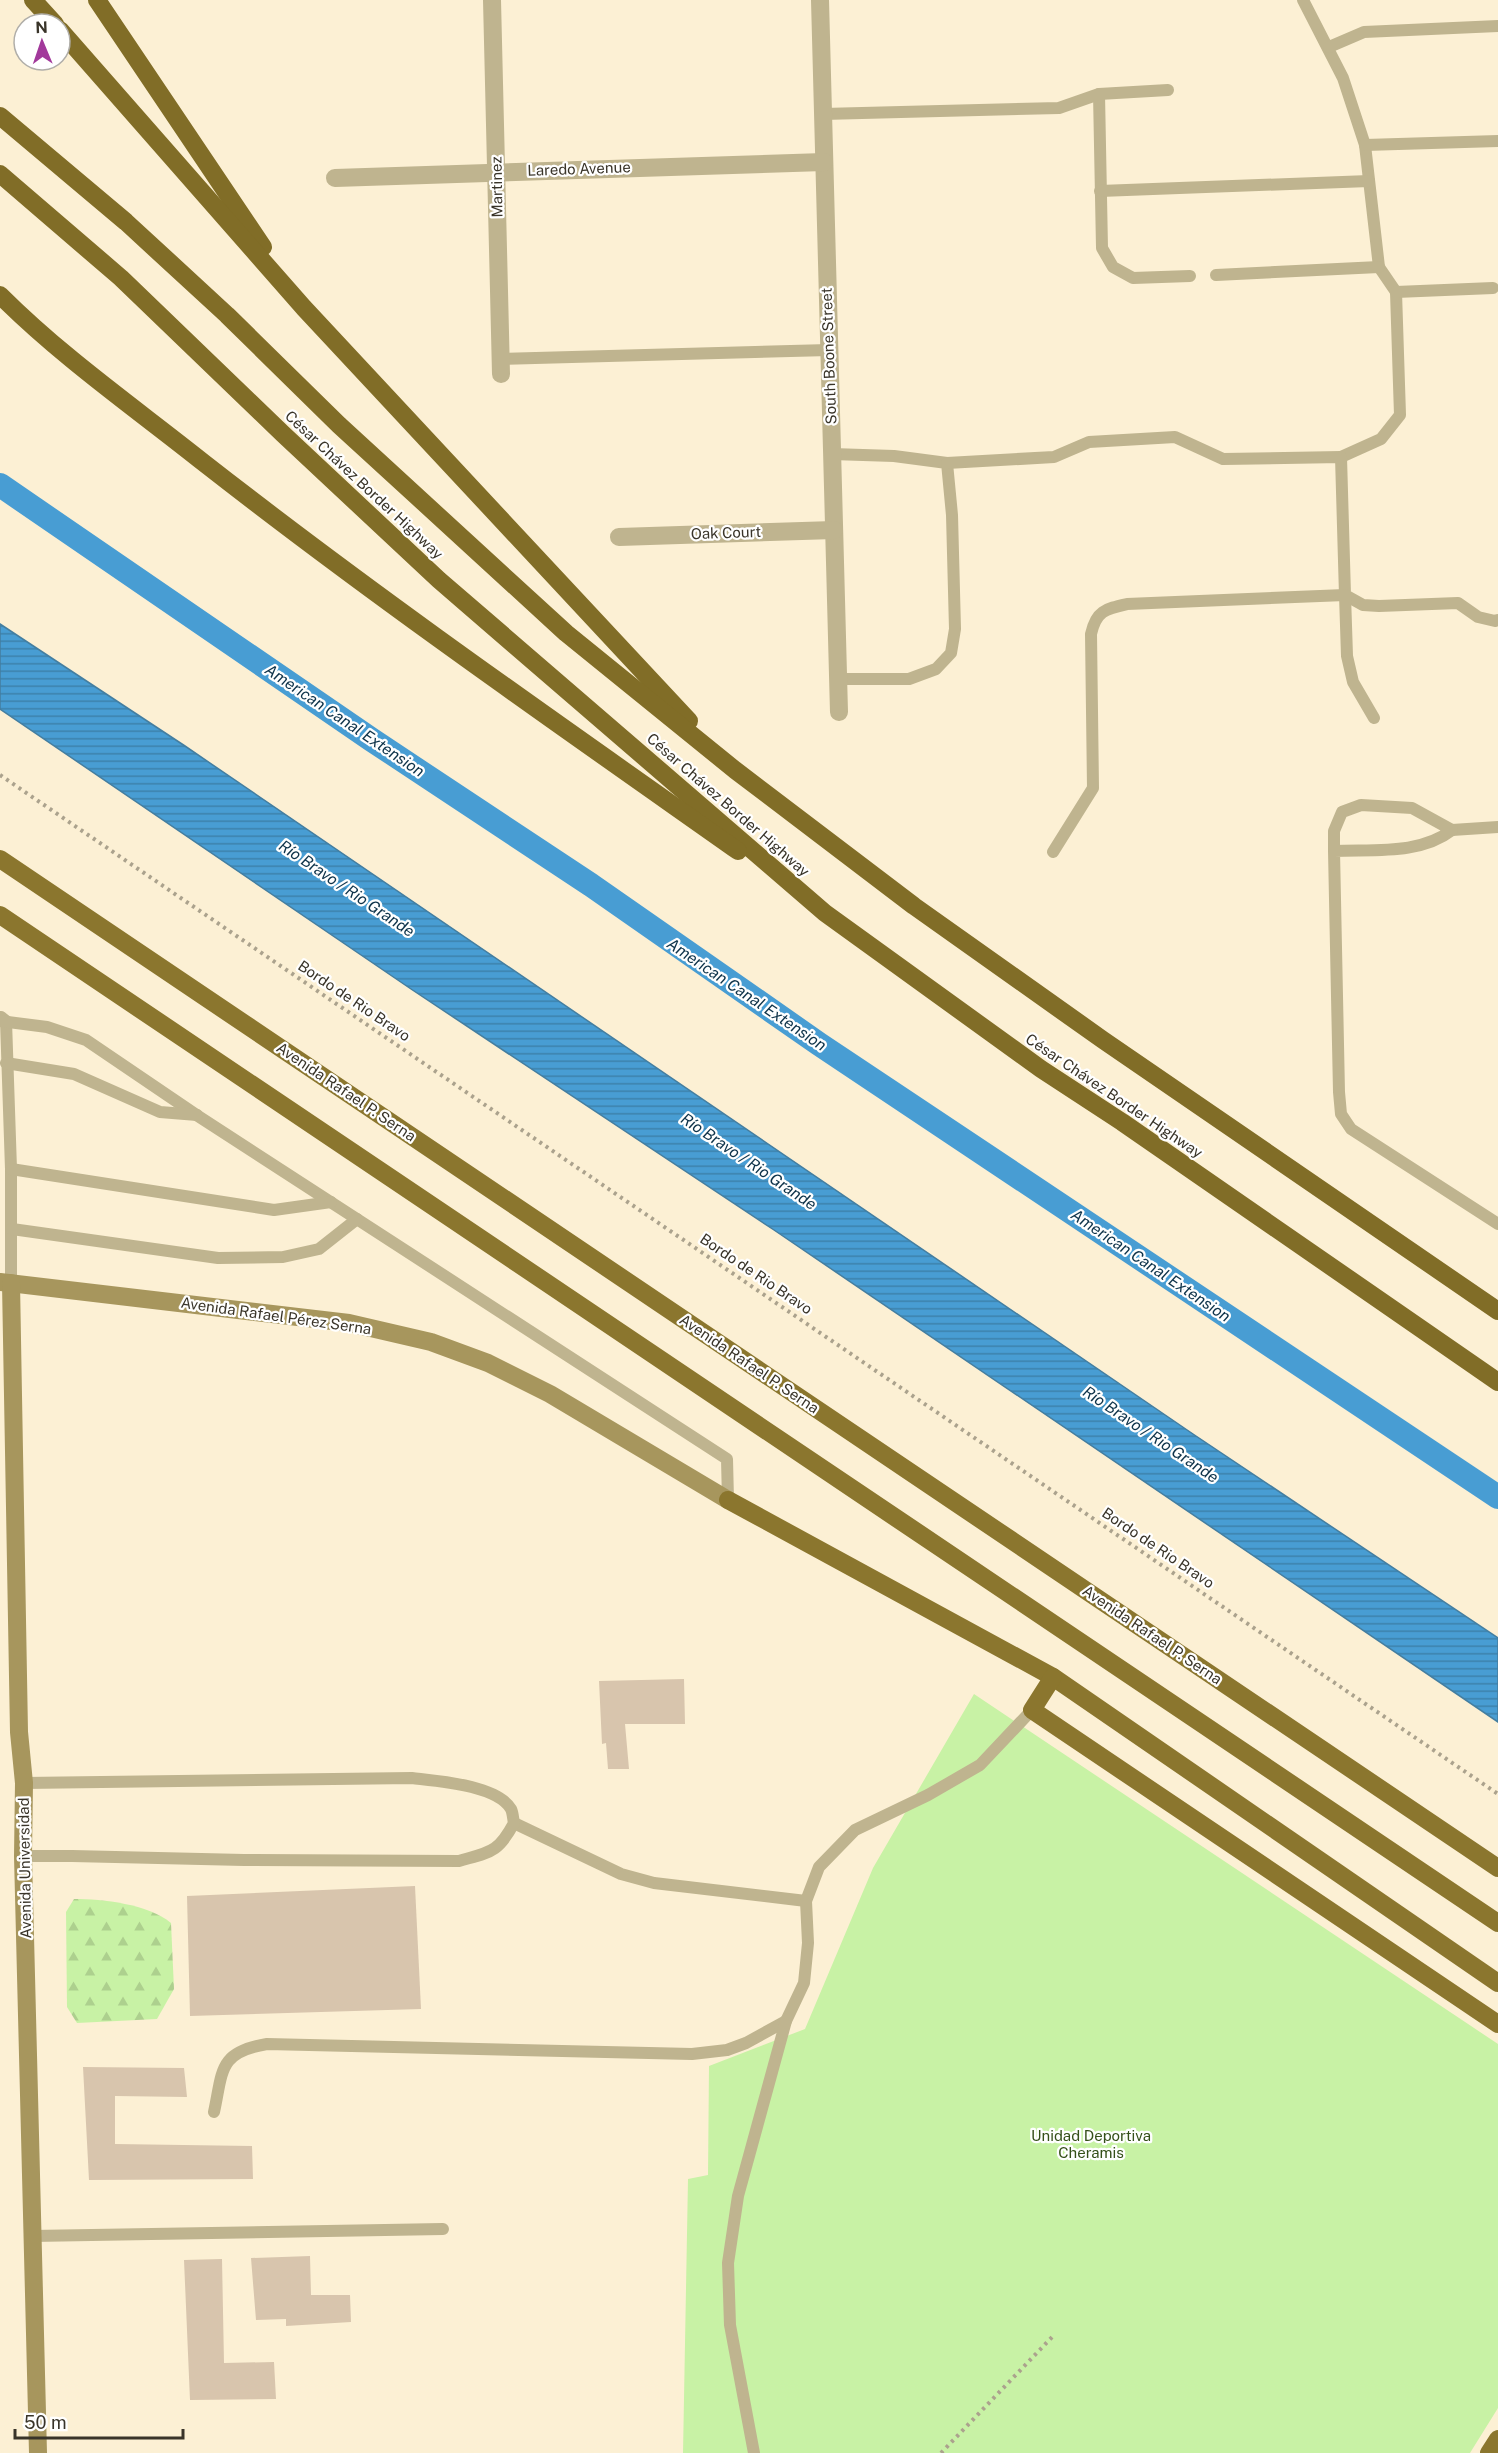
<svg xmlns="http://www.w3.org/2000/svg" width="1498" height="2453" font-family="'Public Sans',sans-serif">
	<defs>
		<pattern id="forest-firs" width="22" height="20" patternUnits="userSpaceOnUse" patternTransform="scale(1.5)"><rect width="22" height="20" fill="#c8f2a5"/><path d="M5 1l3.5 6h-7zM16 11l3.5 6h-7z" fill="#add08e"/></pattern>
		<pattern id="water-rules" width="6" height="5" patternUnits="userSpaceOnUse" patternTransform="scale(1.5)"><rect width="6" height="5" fill="#489dd3"/><path d="M0 2.5h6" fill="none" stroke="#3d81ab"/></pattern>
	</defs>
	<rect width="100%" height="100%" fill="#fcf0d4"/>
	<path fill="url(#forest-firs)" d="M74 1899C103 1899 148 1904 171 1923L174 1989 157 2019 77 2023 67 2007 66 1912Z"/>
	<polygon fill="#c8f2a5" points="974,1694 1498,2044 1498,2408 1470,2453 683,2453 688,2179 708,2175 709,2066 805,2029 873,1868"/>
	<polygon fill="url(#water-rules)" stroke="#447ea0" stroke-width="1.5" points="0,624 185,746 1193,1434 1498,1638 1498,1722 774,1230 411,989 0,709"/>
	<g fill="none" stroke-linecap="round" stroke-linejoin="round">
		<polyline stroke="#489dd3" stroke-width="24" points="0,485 372,740 591,885 819,1044 1498,1497"/>
	</g>
	<g fill="#d8c5ad">
		<polygon points="684,1679 685,1724 625,1724 629,1769 608,1769 606,1743 602,1744 599,1681"/>
		<polygon points="415,1886 421,2009 190,2016 187,1896"/>
		<polygon points="83,2067 184,2068 187,2097 115,2096 115,2144 252,2146 253,2179 89,2180"/>
		<polygon points="310,2256 311,2295 350,2295 351,2322 286,2326 286,2319 256,2320 251,2258"/>
		<polygon points="222,2259 224,2363 274,2362 276,2399 190,2400 184,2260"/>
	</g>
	<g fill="none" stroke-linecap="round" stroke-linejoin="round">
		<g stroke="#aba28d" stroke-width="4" stroke-dasharray="3 4.5" stroke-linecap="butt">
			<polyline points="0,775 1498,1794"/>
			<polyline points="941,2453 1054,2335"/>
		</g>
		<g stroke="#bfb48f" stroke-width="12">
			<polyline points="1303,0 1343,78 1365,145 1379,267 1396,292 1400,415 1381,439 1341,457"/>
			<polyline points="1329,47 1364,32 1498,26"/>
			<polyline points="1099,94 1102,248 1113,267 1133,278 1190,276"/>
			<polyline points="823,114 1059,108 1099,94 1168,90"/>
			<polyline points="1365,145 1498,141"/>
			<polyline points="1100,191 1369,181"/>
			<polyline points="1216,275 1379,267"/>
			<polyline points="1396,292 1493,288"/>
			<polyline points="501,359 829,350"/>
			<polyline points="832,454 894,456 947,463 952,515 955,629 951,653 936,669 909,679 838,679"/>
			<polyline points="947,463 1054,457 1089,442 1175,437 1223,459 1341,457 1345,595 1363,605 1379,606 1458,603 1478,617 1495,621 1498,620"/>
			<polyline points="1452,830 1498,827"/>
			<path d="M1334 851C1373 849 1420 855 1452 830L1412 808 1361 805 1342 812 1334 831V851L1339 1092 1341 1114 1351 1129 1498 1224"/>
			<path d="M1053 852 1093 788 1091 634C1096 611 1105 609 1127 604L1345 595 1347 656 1353 682 1374 718"/>
			<polyline points="1,1017 6,1021 11,1169 11,1283"/>
			<polyline points="0,1021 47,1027 86,1040 198,1116 727,1459 728,1500"/>
			<polyline points="6,1063 74,1074 160,1112 197,1115"/>
			<polyline points="11,1169 274,1210 331,1202"/>
			<polyline points="12,1229 218,1258 283,1257 319,1249 357,1219"/>
			<polyline points="514,1823 621,1874 654,1883 806,1901"/>
			<path d="M23 1856H72L244 1860 459 1861C490 1852 498 1853 514 1823 513 1819 513 1813 511 1809 497 1785 437 1781 412 1778L24 1783"/>
			<path d="M214 2112C223 2071 218 2052 267 2044L692 2054 727 2050 746 2043 786 2021"/>
			<polyline points="32,2236 443,2229"/>
			<polyline points="754,2453 730,2325 728,2263 738,2196 786,2021 804,1983 808,1943 806,1901 819,1867 855,1830 928,1795 980,1765 1032,1710"/>
		</g>
		<g stroke="#bfb48f" stroke-width="18">
			<polyline points="492,0 501,374"/>
			<polyline points="820,0 839,712"/>
			<polyline points="335,178 824,162"/>
			<polyline points="619,537 834,530"/>
		</g>
		<g stroke="#a7965d" stroke-width="18">
			<polyline points="0,1282 349,1323 431,1342 488,1363 550,1394 728,1500"/>
			<polyline points="11,1283 19,1732 24,1783 23,1856 38,2453"/>
		</g>
		<g stroke="#8b762e" stroke-width="18">
			<polyline points="0,859 1498,1868"/>
			<polyline points="0,915 1498,1923"/>
			<polyline points="728,1500 1053,1677 1498,1983"/>
			<polyline points="1053,1677 1032,1710 1498,2024"/>
			<polyline points="1489,2453 1498,2439"/>
		</g>
		<g stroke="#816d27" stroke-width="18">
			<polyline points="33,0 55,24"/>
			<polyline points="97,0 263,247"/>
			<polyline points="60,30 304,308 689,721"/>
			<polyline points="0,116 126,222 227,315 339,425 566,633 735,770 914,906 1103,1040 1498,1311"/>
			<polyline points="0,174 121,278 283,434 439,580 825,913 1041,1069 1122,1122 1498,1382"/>
			<path d="M0 295C62 357 135 408 204 463 378 599 558 724 738 851"/>
		</g>
	</g>
	<g text-anchor="middle" stroke-width="4.5" stroke-linejoin="round" paint-order="stroke">
		<g font-size="15" fill="#393429" stroke="#fff">
			<text transform="translate(579 169) rotate(-2)" y="5">Laredo Avenue</text>
			<text transform="translate(497 187) rotate(-91)" y="5">Martinez</text>
			<text transform="translate(829 356) rotate(-92)" y="5">South Boone Street</text>
			<text transform="translate(364 485) rotate(43)" y="5">César Chávez Border Highway</text>
			<text transform="translate(726 533) rotate(-2)" y="5">Oak Court</text>
			<text transform="translate(728 805) rotate(41)" y="5">César Chávez Border Highway</text>
			<text transform="translate(354 1001) rotate(34)" y="5">Bordo de Rio Bravo</text>
			<text transform="translate(346 1092) rotate(34)" y="5">Avenida Rafael P. Serna</text>
			<text transform="translate(1114 1096) rotate(34)" y="5">César Chávez Border Highway</text>
			<text transform="translate(756 1274) rotate(34)" y="5">Bordo de Rio Bravo</text>
			<text transform="translate(276 1316) rotate(8)" y="5">Avenida Rafael Pérez Serna</text>
			<text transform="translate(749 1364) rotate(34)" y="5">Avenida Rafael P. Serna</text>
			<text transform="translate(1158 1548) rotate(34)" y="5">Bordo de Rio Bravo</text>
			<text transform="translate(1152 1635) rotate(34)" y="5">Avenida Rafael P. Serna</text>
			<text transform="translate(25 1868) rotate(-91)" y="5">Avenida Universidad</text>
		</g>
		<g font-size="15" fill="#355019" stroke="#fff">
			<text x="1091" y="2141">Unidad Deportiva<tspan x="1091" dy="17">Cheramis</tspan></text>
		</g>
		<g font-size="16" font-style="italic" fill="#0e334a" stroke="#fff">
			<text transform="translate(345 720) rotate(34)" y="6">American Canal Extension</text>
			<text transform="translate(347 888) rotate(34)" y="6">Río Bravo / Rio Grande</text>
			<text transform="translate(747 994) rotate(34)" y="6">American Canal Extension</text>
			<text transform="translate(749 1161) rotate(34)" y="6">Río Bravo / Rio Grande</text>
			<text transform="translate(1151 1265) rotate(34)" y="6">American Canal Extension</text>
			<text transform="translate(1151 1434) rotate(34)" y="6">Río Bravo / Rio Grande</text>
		</g>
	</g>
	<g transform="translate(42 42) rotate(358)"><circle r="28" fill="#ffffff" stroke="#b0aea9" stroke-width="1.5"/>
	<path d="M0-4.5L10 22L0 15L-10 22Z" fill="#a2399b"/>
	<text y="-9" font-size="16" font-weight="bold" text-anchor="middle" fill="#393429">N</text>
	</g>
	<path d="M15 2429v9h168v-9" fill="none" stroke="#393429" stroke-width="3"/>
	<text x="24" y="2429" font-size="18" fill="#393429" stroke="#ffffff" stroke-width="4.5" paint-order="stroke">50 m</text>
</svg>
